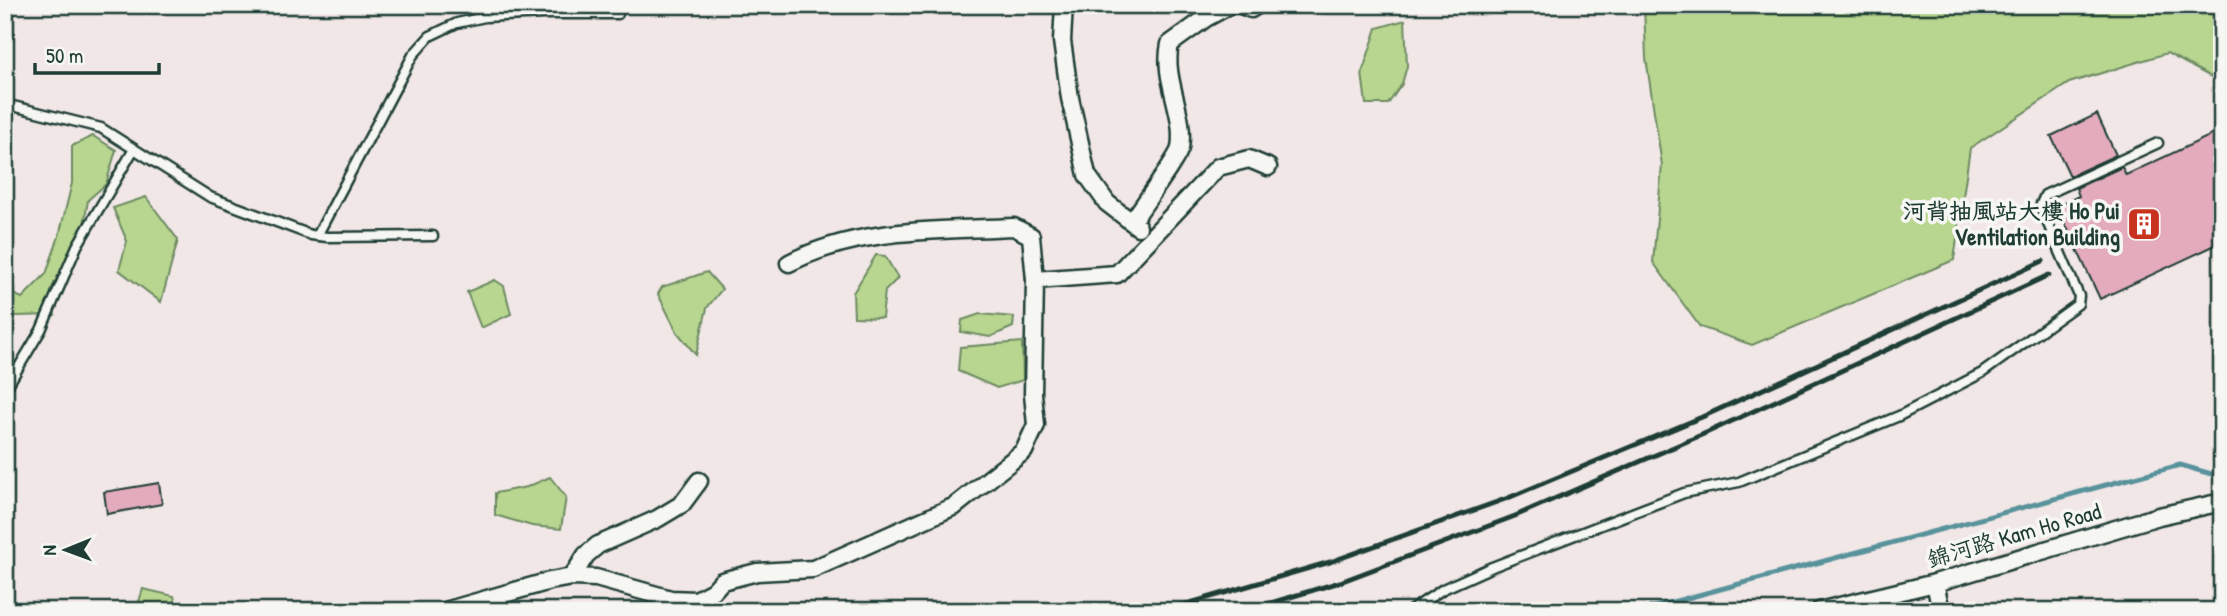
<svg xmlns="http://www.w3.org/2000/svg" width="2227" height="616" font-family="'Patrick Hand','LXGW WenKai TC',sans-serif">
	<rect width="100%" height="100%" fill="#f2e7e7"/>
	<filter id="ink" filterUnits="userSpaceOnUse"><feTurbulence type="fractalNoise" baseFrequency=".0143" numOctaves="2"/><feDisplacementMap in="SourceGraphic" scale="14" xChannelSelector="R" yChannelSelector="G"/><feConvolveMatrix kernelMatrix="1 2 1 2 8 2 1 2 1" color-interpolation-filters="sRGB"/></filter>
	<g filter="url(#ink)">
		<g fill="#b8d68f" stroke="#6c8a62" stroke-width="2">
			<polygon points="1644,5 2222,5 2222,83 2167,53 2069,83 1970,148 1954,260 1752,345 1700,327 1653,262 1662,165 1646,58"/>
			<polygon points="1405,20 1407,66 1402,84 1388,104 1366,104 1362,73 1377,28"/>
			<polygon points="93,136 116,150 106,184 88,200 84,225 51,290 55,315 16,316 5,314 5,290 22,298 46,274 59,236 72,183 72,146"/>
			<polygon points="146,197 178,240 161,302 119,270 127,241 113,208"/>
			<polygon points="876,255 885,256 898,278 885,291 882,318 854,317 853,293"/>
			<polygon points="707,272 722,289 707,308 696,355 677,332 658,294 662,287"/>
			<polygon points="495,280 504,286 511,314 481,328 467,292"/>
			<polygon points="980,314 1014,317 1013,327 990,337 961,332 962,320"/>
			<polygon points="1022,342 1023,380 997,388 958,371 960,347"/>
			<polygon points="550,477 566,497 561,529 532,526 495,515 495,493 527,487"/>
			<polygon points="143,589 174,596 178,611 136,611"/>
		</g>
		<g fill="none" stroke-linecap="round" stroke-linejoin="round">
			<polyline stroke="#59929b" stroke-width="5" points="1639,611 2180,465 2222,477"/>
		</g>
		<g fill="#e4abbd" stroke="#1f3d34" stroke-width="2">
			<polygon points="2097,114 2116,155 2070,176 2051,136"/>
			<polygon points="2222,130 2222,242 2100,299 2057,206 2079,196 2076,188 2122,167 2126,175"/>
			<polygon points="159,483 162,504 107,514 104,492"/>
		</g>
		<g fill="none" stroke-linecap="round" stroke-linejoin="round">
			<g stroke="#1f3d34" stroke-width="13">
				<g id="service">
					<polyline points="5,104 101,128 210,197 311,235 327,237 433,236"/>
					<polyline points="317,236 413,55 430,36 457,23 485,17 545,14 618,14"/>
					<polyline points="5,390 41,330 77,246 134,149"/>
					<polyline points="1410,611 1443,589 1492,567 1684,493 1739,482 1899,416 1982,373 2078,304 2079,296 2042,210 2041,204 2045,195 2158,143"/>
				</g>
			</g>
			<g stroke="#1f3d34" stroke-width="21">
				<g id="minor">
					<polyline points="1064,5 1062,41 1070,98 1087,175 1107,203 1138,227"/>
					<polyline points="1241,5 1251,9 1257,5"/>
					<path d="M1132 222C1140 209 1178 158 1180 148 1186 113 1162 80 1170 44L1206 18 1230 5"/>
					<path d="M789 263C859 227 937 231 1014 227L1031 236 1035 280"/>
					<polyline points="572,577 586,555 598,545 657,519 682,504 699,481"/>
					<polyline points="1935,583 1941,611"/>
					<polyline points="445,611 550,581 572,577 596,578 671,599 696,600 713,591 722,581 757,572 813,569 955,506 1024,451 1036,425 1033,394 1035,280 1117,274 1218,167 1249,159 1268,167"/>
					<polyline points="1819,611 1935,583 2159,516 2222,502"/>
				</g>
			</g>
			<use href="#service" stroke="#f6f6f2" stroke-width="8"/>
			<use href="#minor" stroke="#f6f6f2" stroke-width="16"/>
			<g stroke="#1f3d34" stroke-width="5">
				<polyline points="1163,611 1330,562 1508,498 1702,417 2043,261"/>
				<polyline points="1244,611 1340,582 1515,516 1706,433 2049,275"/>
			</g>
		</g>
	</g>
	<defs>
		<g id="building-square" transform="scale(1.75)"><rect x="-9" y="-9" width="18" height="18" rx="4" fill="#c8321e" stroke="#f6f6f2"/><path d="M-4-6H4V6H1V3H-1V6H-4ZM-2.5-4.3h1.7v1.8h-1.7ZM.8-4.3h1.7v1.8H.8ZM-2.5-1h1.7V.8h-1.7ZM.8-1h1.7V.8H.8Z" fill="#fff"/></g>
	</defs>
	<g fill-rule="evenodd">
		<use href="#building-square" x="2144" y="224"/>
	</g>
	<g text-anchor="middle" stroke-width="7" stroke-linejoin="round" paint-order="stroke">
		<g font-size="23" font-weight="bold" fill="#1f3d34" stroke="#f6f6f2" text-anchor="end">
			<text x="2120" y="219">河背抽風站大樓 Ho Pui<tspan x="2120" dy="26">Ventilation Building</tspan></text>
		</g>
		<g font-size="23" fill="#1f3d34" stroke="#f6f6f2">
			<text transform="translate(2014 535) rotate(-16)" y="8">錦河路 Kam Ho Road</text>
		</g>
	</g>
	<rect width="2227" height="616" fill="none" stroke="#f6f6f2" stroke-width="28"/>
	<rect x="14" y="14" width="2199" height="588" fill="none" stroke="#1f3d34" stroke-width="2.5" filter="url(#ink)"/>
	<g transform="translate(66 550) rotate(269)" stroke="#f6f6f2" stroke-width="5" paint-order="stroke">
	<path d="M0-5L12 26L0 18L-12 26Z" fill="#1f3d34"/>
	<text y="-10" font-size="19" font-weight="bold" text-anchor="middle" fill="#1f3d34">N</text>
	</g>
	<path d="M35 63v10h124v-10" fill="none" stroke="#1f3d34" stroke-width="3.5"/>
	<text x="46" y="63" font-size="21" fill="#1f3d34" stroke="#f6f6f2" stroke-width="5" paint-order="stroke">50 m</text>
</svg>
